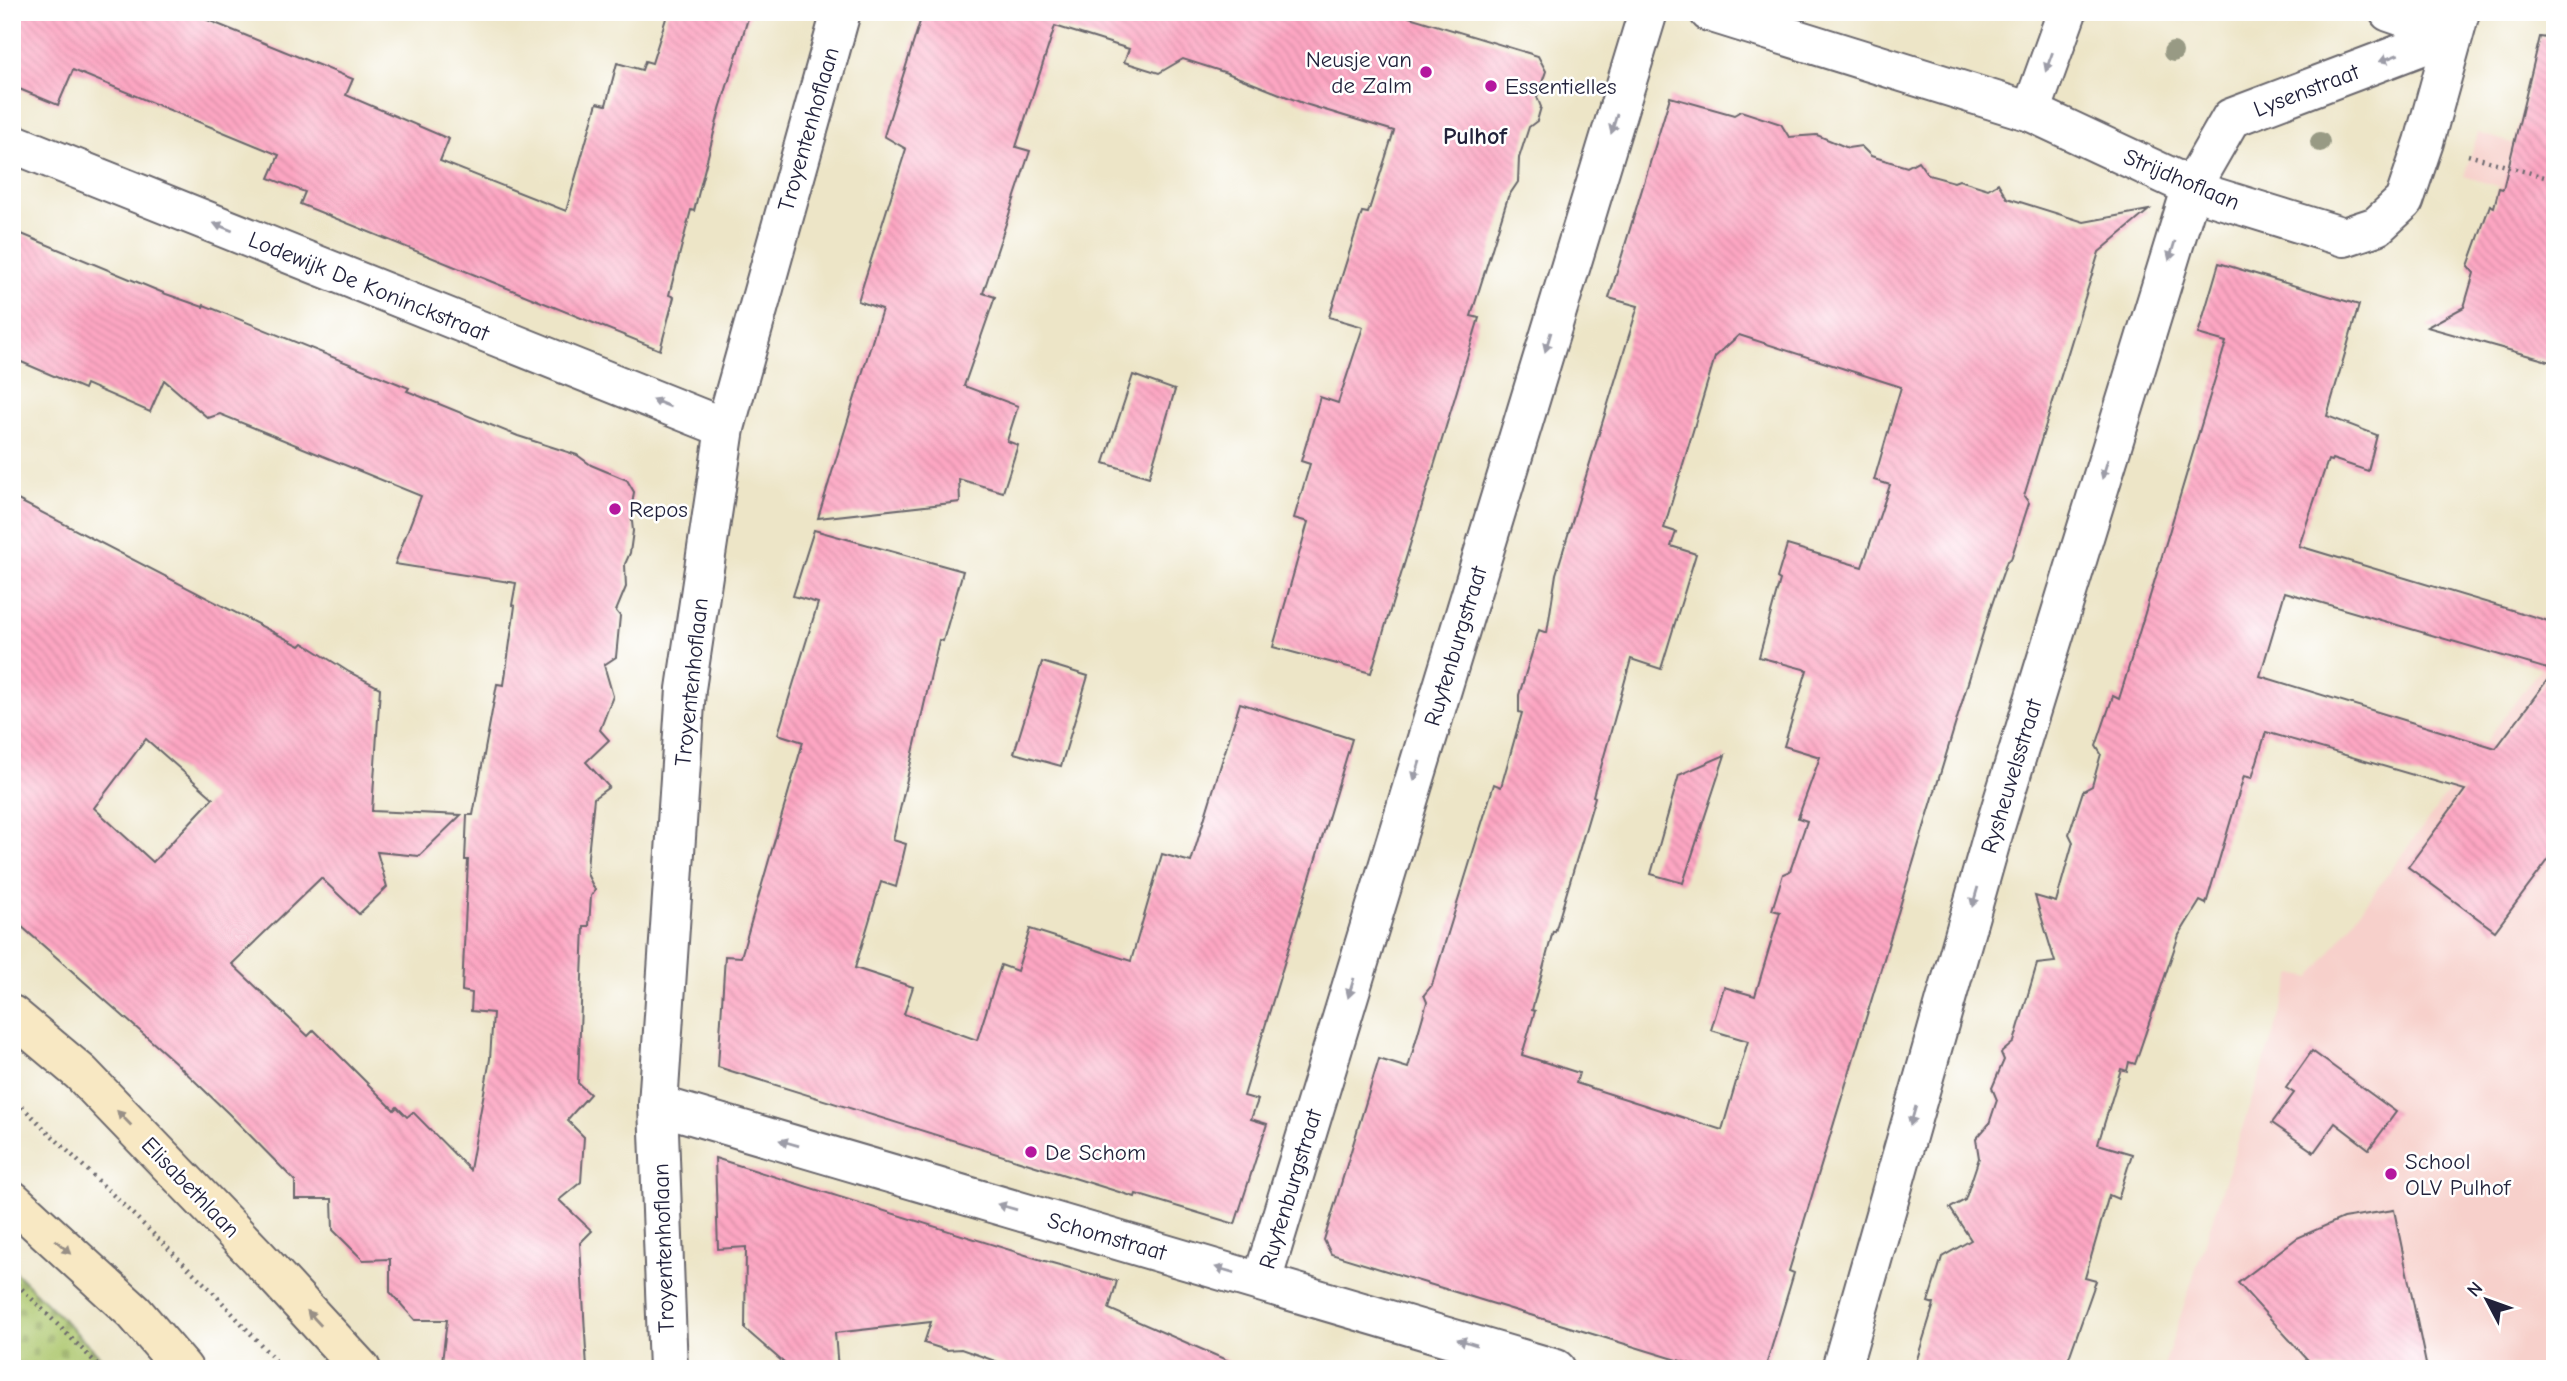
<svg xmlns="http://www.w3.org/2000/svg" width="2567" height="1381" font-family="'Comic Neue',sans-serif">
	<defs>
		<pattern id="cemetery-stones" width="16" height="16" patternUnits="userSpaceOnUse" patternTransform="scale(1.75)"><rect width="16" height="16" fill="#adc76e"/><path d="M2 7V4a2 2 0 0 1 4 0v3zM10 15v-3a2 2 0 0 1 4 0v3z" fill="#95ab60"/></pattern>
		<pattern id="building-back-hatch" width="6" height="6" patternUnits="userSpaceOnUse" patternTransform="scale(1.75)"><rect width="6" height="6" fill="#fda6c2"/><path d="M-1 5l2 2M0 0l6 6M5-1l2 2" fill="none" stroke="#d98fa8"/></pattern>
	</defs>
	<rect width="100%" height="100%" fill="#fff"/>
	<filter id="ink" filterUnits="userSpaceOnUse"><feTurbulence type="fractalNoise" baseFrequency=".0143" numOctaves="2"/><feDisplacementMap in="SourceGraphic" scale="14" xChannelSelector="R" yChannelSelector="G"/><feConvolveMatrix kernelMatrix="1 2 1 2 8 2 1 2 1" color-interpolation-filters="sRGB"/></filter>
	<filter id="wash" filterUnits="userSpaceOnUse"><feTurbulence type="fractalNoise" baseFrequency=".00686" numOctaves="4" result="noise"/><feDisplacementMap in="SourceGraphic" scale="28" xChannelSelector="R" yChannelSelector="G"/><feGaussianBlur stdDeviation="1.57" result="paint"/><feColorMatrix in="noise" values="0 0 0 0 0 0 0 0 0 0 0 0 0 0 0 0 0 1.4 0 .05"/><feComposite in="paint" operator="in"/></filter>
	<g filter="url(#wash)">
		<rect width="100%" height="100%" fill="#ede5c7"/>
		<g fill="#f7d0cb">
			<polygon points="2478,133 2555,156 2555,204 2464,176"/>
			<polygon points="2555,648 2555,1369 2163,1369 2293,974 2311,978"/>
		</g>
		<polygon fill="url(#cemetery-stones)" stroke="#687454" stroke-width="2" points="12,1269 113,1369 12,1369"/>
		<g id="blocks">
			<g fill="url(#building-back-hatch)" fill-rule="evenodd">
				<polygon points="12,12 188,12 353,79 346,95 449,139 440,161 566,211 597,103 606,105 617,63 642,70 645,61 652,63 668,12 750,12 720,109 694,211 691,210 669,295 674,297 660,350 300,204 305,192 269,178 279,155 73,70 58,105 12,86"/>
				<polygon points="923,12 1406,12 1409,17 1538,56 1546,71 1537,97 1541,107 1537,121 1529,127 1519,158 1518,182 1508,197 1471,316 1479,318 1371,673 1273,647 1308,522 1294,518 1310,464 1301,461 1320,397 1338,403 1363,327 1329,317 1362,212 1368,213 1394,131 1305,104 1227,73 1183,59 1159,73 1124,62 1129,49 1055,26 1016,147 1030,151 983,293 995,297 964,386 1018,406 1007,441 1018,445 1003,492 959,479 960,502 818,518 882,309 858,301 906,149 884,136"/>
				<polygon points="2540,37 2555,39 2555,363 2427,327 2464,307 2474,273 2468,266 2490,205 2494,207 2499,188 2503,189"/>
				<path d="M1670 97 1734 115 1741 111 1781 124 1789 137 1817 135 1848 148 1861 146 1871 156 1907 167 1918 161 1928 175 1954 182 1959 180 1988 189 1998 183 2007 198 2084 222 2149 210 2099 252 2024 496 2029 503 2011 559 2007 561 1991 607 1789 1271 1794 1273 1765 1369H1707L1331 1254 1324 1240 1379 1059 1408 1068 1427 1002 1424 995 1432 985 1494 784 1501 787 1522 713 1519 712V695L1539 630 1547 633 1556 574 1638 306 1609 298ZM1739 335 1901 387 1874 480 1890 485 1862 567 1787 545 1777 578 1780 580 1759 657 1807 670 1784 746 1820 757 1798 818 1807 821 1790 871 1783 874 1772 910 1780 912 1755 996 1724 987 1711 1030 1748 1041 1722 1130 1576 1083 1579 1073 1522 1055 1535 1011 1532 1010 1553 931 1555 932 1595 797 1593 796 1631 659 1661 669 1696 554 1671 546 1676 532 1664 528 1715 357Z"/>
				<path d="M12 230 166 294 203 307 204 305 409 388 407 391 518 436 577 455 591 465 627 480 634 492 631 512 633 531 630 553 625 564 626 587 616 611 620 616 616 657 604 665 613 696 600 730 609 740 586 762 609 787 594 798 588 856 587 874 595 890 591 896 589 926H584L578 1083 590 1094 567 1120 584 1137 581 1182 559 1200 592 1231 580 1243 587 1369H464L459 1362H442L447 1320H415L390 1292V1259L363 1260 333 1230 332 1199H295V1181L229 1114 175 1062 12 918V497L300 646 303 643 349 672 380 688 372 811 461 815 419 856 377 852 387 887 359 914 321 878 232 964 308 1036 314 1030 394 1110 397 1107 407 1117 413 1112 470 1170 490 1059 493 1013 471 1011 472 993 462 991 468 860H465L467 815H473L497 684 504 685 515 606 512 605 516 583 395 564 421 496 220 414 208 418 164 380 150 412 86 384 84 389 12 358ZM146 739 213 798 153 862 94 808Z"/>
				<path d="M2219 263 2359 305 2327 416 2377 435 2368 471 2332 459 2331 461 2328 460 2299 546 2555 623V851L2495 931 2408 867 2465 790 2266 732 2252 778 2244 776 2206 904 2200 901 2179 935 2135 1064 2129 1062 2127 1071 2121 1069 2098 1144 2132 1154 2118 1199 2109 1195 2085 1278 2096 1281 2065 1369H1914L1934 1304 1928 1302 1942 1257 1971 1240 1950 1208 1965 1200 1979 1158 1976 1139 1989 1124 1997 1100 1992 1088 2004 1060 2001 1053 2014 1042 2037 964 2055 962 2035 896 2056 902 2073 842 2069 834 2083 791 2092 786 2101 754 2096 746 2113 696 2119 699 2124 683 2226 342 2198 334ZM2285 592 2554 671 2496 748 2260 676Z"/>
				<polygon points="1133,375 1175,390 1149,477 1104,463"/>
				<polygon points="814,530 963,571 943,641 939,640 893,840 906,844 896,887 881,882 855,968 913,987 904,1014 977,1040 1001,965 1017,971 1030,929 1131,961 1162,854 1191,862 1240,703 1352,739 1244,1096 1258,1100 1251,1119 1267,1124 1235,1224 1136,1194 1135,1197 718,1067 725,956 741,957 803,742 778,734 818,603 793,596"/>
				<polygon points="1042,662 1088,676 1061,766 1014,753"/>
				<polygon points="1725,755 1683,883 1651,874 1679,775"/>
				<polygon points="2312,1051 2396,1112 2369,1149 2335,1123 2314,1152 2272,1123 2294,1093 2286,1088"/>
				<polygon points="715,1158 1045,1261 1117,1281 1109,1309 1247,1369 1018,1369 961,1349 946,1350 924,1343 931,1322 835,1333 838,1369 791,1369 745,1329 746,1247 718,1249"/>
				<polygon points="2394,1210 2427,1369 2316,1369 2238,1283 2297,1238 2343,1218"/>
			</g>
		</g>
	</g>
	<g filter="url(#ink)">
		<use href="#blocks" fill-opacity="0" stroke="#69666c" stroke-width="2"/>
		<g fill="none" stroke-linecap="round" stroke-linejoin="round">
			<g stroke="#69666c" stroke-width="42">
				<g id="minor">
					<polyline points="1709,12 2031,112 2211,196 2344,237 2377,226 2404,201 2424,142 2459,16"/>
					<polyline points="2389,12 2453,34"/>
					<polyline points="2031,112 2067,12"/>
					<polyline points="12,143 725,428"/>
					<polyline points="658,1105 1556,1369"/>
					<polyline points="1262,1281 1648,12"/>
					<polyline points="668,1369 658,1105 686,689 725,428 841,12"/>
					<polyline points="1841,1369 1995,827 2192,186 2231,118 2453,34"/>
				</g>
			</g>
			<g stroke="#69666c" stroke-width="42">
				<g id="secondary">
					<polyline points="12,1015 81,1073 257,1256 361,1369"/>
					<polyline points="12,1200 134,1312 183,1369"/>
				</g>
			</g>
			<g stroke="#69666c" stroke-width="4.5" stroke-dasharray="2 5" stroke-linecap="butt">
				<polyline points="2468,155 2555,180"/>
				<polyline points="12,1097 211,1290 283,1369"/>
				<polyline points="12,1279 102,1369"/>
			</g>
			<use href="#minor" stroke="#fff" stroke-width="38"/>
			<use href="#secondary" stroke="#f8e8c3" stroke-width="38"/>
		</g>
		<g fill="#989a84">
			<circle cx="2173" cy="52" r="10"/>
			<circle cx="2320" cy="142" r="10"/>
		</g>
		<defs><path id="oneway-solid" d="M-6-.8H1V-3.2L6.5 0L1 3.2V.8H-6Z" transform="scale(1.75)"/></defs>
		<g fill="#9c9ca7">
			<use href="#oneway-solid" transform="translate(2389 58) rotate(159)"/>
			<use href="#oneway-solid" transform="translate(2049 62) rotate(110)"/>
			<use href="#oneway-solid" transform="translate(1614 124) rotate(107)"/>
			<use href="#oneway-solid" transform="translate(223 227) rotate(-158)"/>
			<use href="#oneway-solid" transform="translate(2172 251) rotate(107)"/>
			<use href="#oneway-solid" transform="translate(1548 342) rotate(107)"/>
			<use href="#oneway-solid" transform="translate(661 403) rotate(-158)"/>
			<use href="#oneway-solid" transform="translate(2105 469) rotate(107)"/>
			<use href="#oneway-solid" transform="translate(1417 771) rotate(107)"/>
			<use href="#oneway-solid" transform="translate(1975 897) rotate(106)"/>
			<use href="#oneway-solid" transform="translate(1351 988) rotate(107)"/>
			<use href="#oneway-solid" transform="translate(1913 1116) rotate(106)"/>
			<use href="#oneway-solid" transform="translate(789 1143) rotate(-164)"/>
			<use href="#oneway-solid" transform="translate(1007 1207) rotate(-164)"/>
			<use href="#oneway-solid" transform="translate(1225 1270) rotate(-164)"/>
			<use href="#oneway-solid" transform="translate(1467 1342) rotate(-163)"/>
		</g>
		<g fill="#988f86">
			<use href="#oneway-solid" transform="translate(124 1118) rotate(-134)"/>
			<use href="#oneway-solid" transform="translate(63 1247) rotate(43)"/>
			<use href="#oneway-solid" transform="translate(314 1318) rotate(-133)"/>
		</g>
	</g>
	<g fill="#b5179e" stroke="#fff" stroke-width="2.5">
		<circle cx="1426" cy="72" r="7"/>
		<circle cx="1491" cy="86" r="7"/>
		<circle cx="615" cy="509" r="7"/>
		<circle cx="1031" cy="1152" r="7"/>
		<circle cx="2391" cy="1174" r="7"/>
	</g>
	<g text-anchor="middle" stroke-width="5" stroke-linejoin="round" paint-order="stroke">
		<g font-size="23" fill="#22223b" stroke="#fff" text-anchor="start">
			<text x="1412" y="67" text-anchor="end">Neusje van<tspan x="1412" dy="26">de Zalm</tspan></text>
			<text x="1505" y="94">Essentielles</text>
			<text x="629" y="517">Repos</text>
			<text x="1045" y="1160">De Schom</text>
			<text x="2405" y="1169">School<tspan x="2405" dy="26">OLV Pulhof</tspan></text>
		</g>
		<g font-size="23" fill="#22223b" stroke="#fff">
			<text transform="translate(2306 90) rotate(-21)" y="8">Lysenstraat</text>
			<text transform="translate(808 129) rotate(-74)" y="8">Troyentenhoflaan</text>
			<text transform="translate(2182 179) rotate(23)" y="8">Strijdhoflaan</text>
			<text transform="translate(369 286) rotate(22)" y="8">Lodewijk De Koninckstraat</text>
			<text transform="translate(1455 646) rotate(-73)" y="8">Ruytenburgstraat</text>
			<text transform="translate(691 682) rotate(-84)" y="8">Troyentenhoflaan</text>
			<text transform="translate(2011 776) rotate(-73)" y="8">Rysheuvelsstraat</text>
			<text transform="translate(191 1187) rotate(46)" y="8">Elisabethlaan</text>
			<text transform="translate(1290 1189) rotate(-73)" y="8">Ruytenburgstraat</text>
			<text transform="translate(1107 1236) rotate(16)" y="8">Schomstraat</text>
			<text transform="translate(663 1248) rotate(-92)" y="8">Troyentenhoflaan</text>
		</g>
		<g font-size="24" font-weight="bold" fill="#22223b" stroke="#fff">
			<text x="1475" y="144">Pulhof</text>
		</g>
	</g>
	<rect width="2567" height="1381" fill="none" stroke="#fff" stroke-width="42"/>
	<g transform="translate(2487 1300) rotate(311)" stroke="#ffffff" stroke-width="5" paint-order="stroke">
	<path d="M0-5L12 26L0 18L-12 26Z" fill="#22223b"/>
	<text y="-10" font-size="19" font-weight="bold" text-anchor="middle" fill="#22223b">N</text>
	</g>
</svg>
